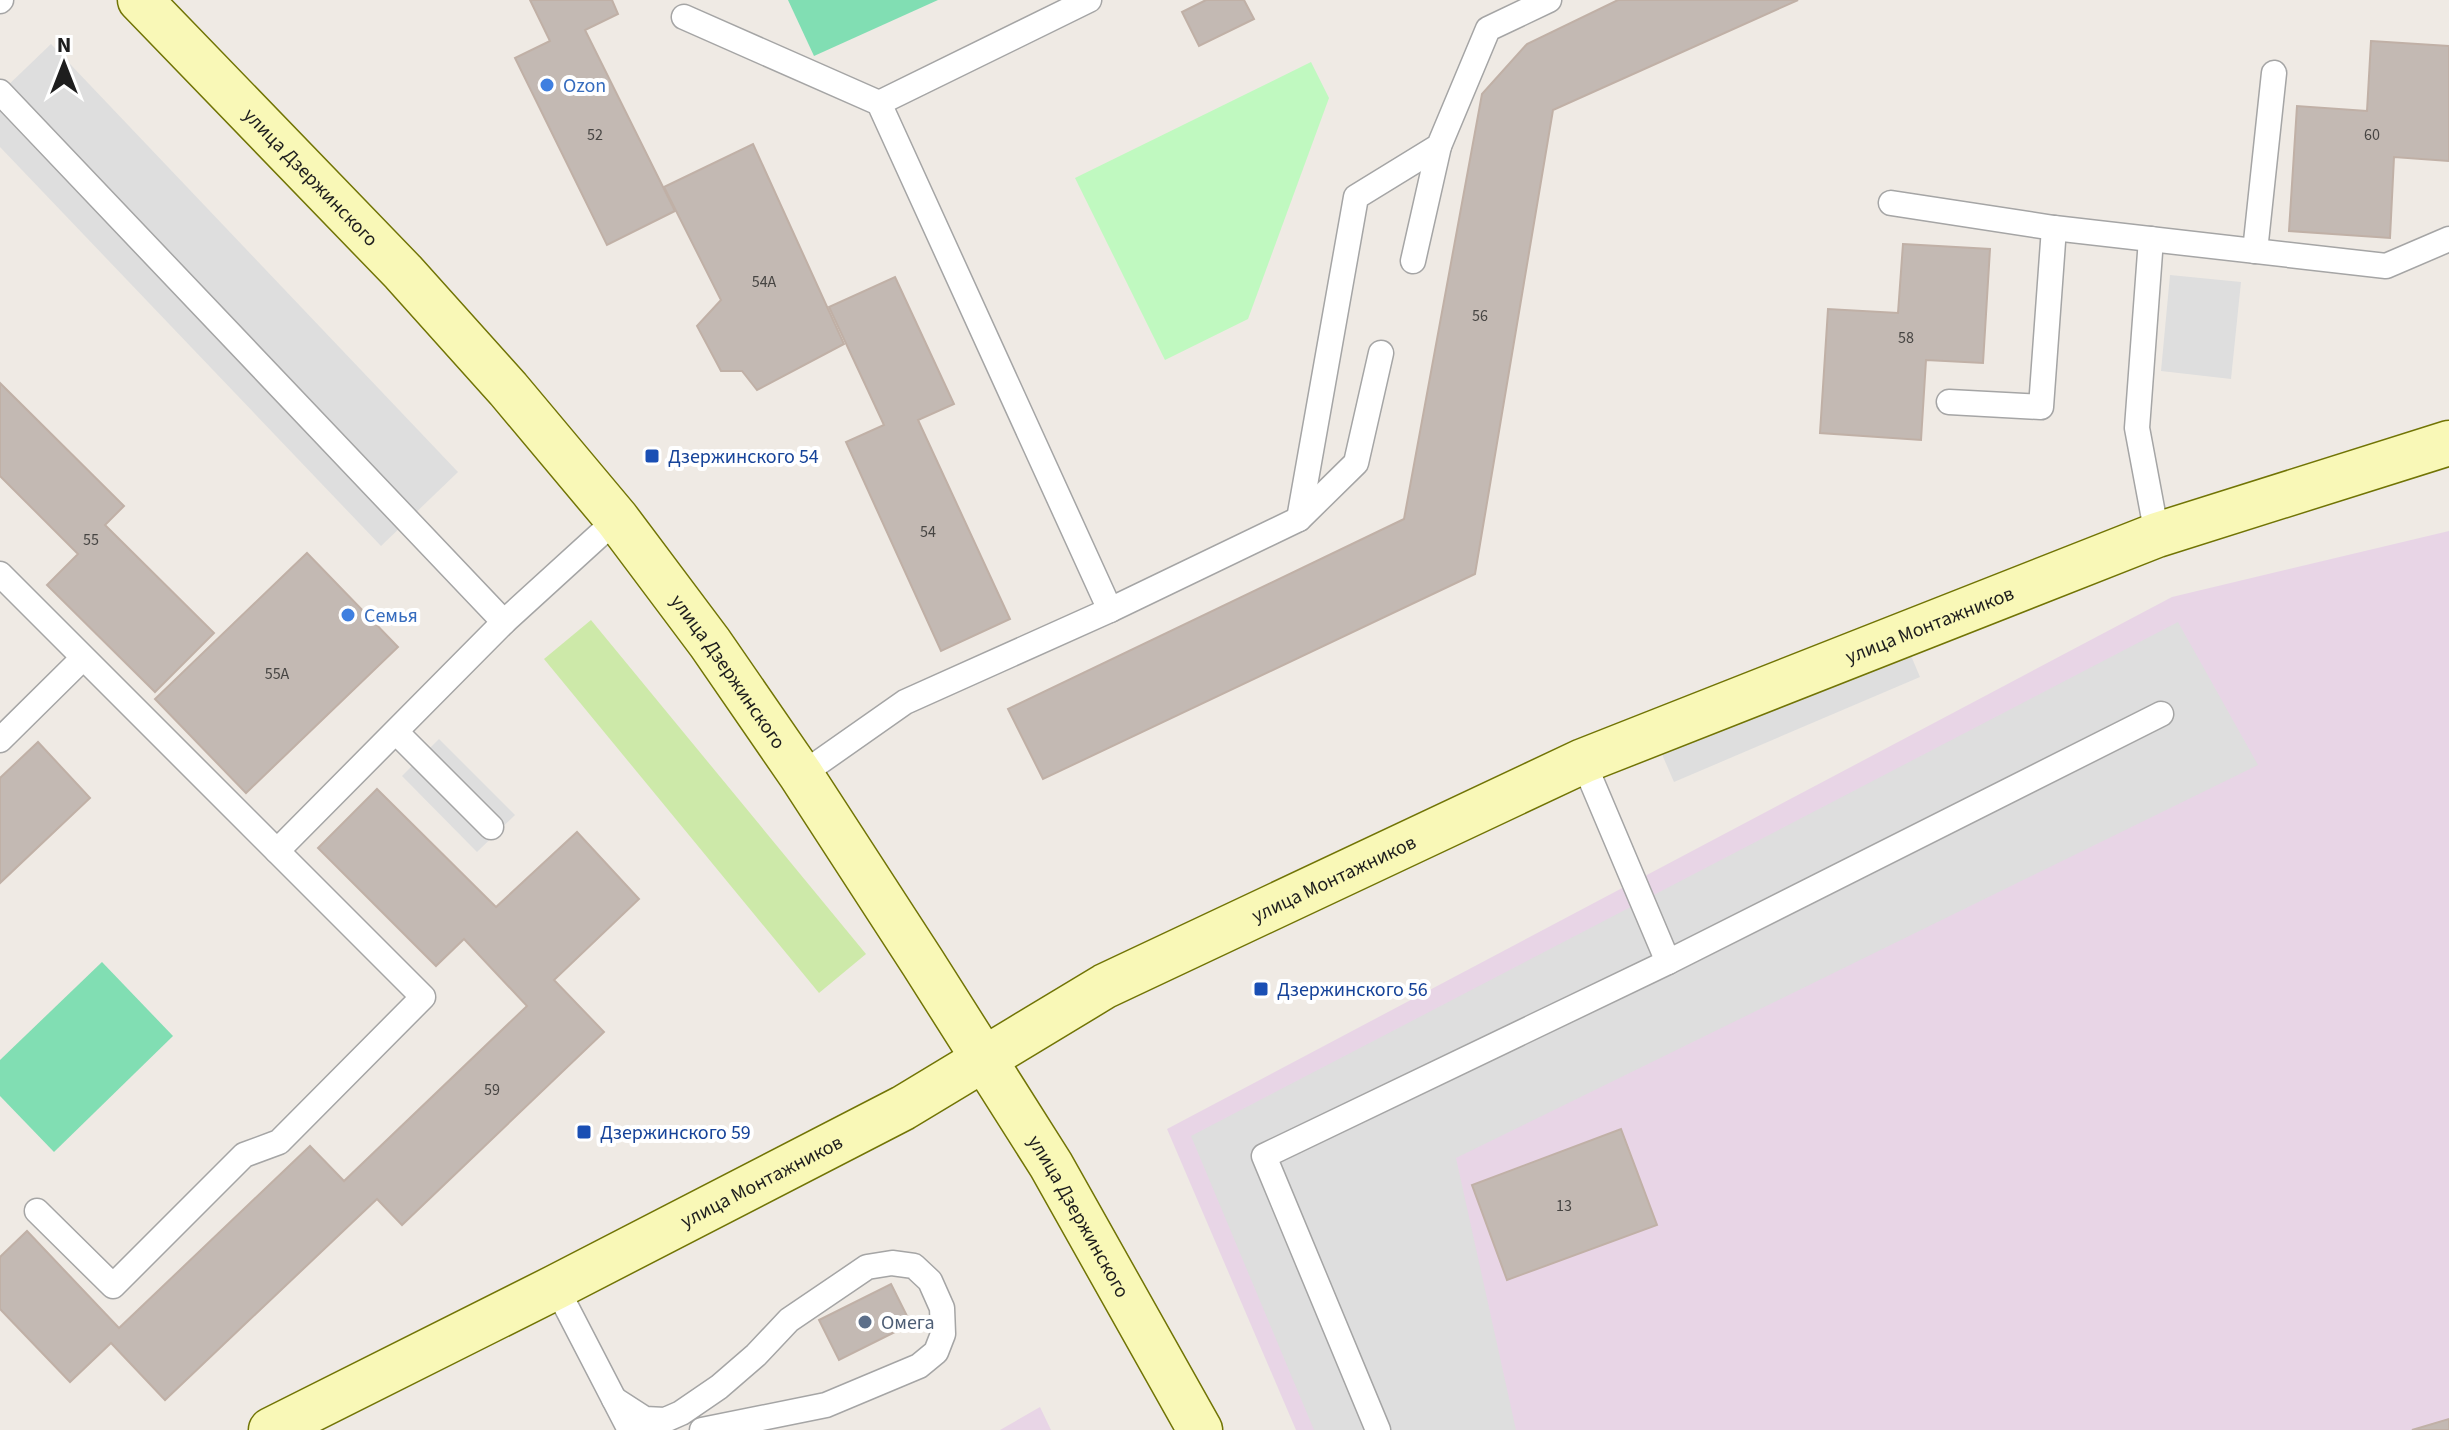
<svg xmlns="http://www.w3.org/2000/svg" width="2449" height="1430" font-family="'Source Sans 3',sans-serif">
	<rect width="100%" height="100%" fill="#efeae4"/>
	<g fill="#e8d5e6">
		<polygon points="2449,531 2449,1430 1296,1430 1167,1129 2172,597"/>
		<polygon points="1040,1407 1051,1430 1000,1430"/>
	</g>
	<polygon fill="#cde9a9" points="591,620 866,954 819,993 544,659"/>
	<polygon fill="#c0f9c0" points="1311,62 1329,98 1248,319 1165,360 1075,178"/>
	<g fill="#81deb3">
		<polygon points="788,0 938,0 814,56"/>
		<polygon points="102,962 173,1036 54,1152 0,1096 0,1060"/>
	</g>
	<g fill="#dedede">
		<polygon points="51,44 458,472 381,546 0,147 0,93"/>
		<polygon points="2170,275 2241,282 2231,379 2161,371"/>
		<polygon points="2178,622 2258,765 1456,1158 1516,1430 1314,1430 1191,1136"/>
		<polygon points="1909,651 1920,677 1674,782 1661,752"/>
		<polygon points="439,739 515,815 477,852 402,776"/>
	</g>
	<g fill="#c3b9b3" stroke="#c0b0a6" stroke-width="2">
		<polygon points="530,0 612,0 618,14 585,30 675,211 607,245 515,58 550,41"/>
		<polygon points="1206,0 1244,0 1254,19 1199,46 1182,12"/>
		<polygon points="1618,0 1798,0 1553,110 1475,574 1043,779 1008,709 1404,519 1482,94 1527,44"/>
		<polygon points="2371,41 2449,46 2449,161 2394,157 2390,238 2289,231 2297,106 2367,111"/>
		<polygon points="753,144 844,344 757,390 742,371 721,371 697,326 721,300 664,187"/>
		<polygon points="1903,244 1990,249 1983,363 1926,360 1921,440 1820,433 1828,309 1898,313"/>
		<polygon points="895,277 954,404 918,420 1010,619 941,651 846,442 884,425 829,307"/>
		<polygon points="0,383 124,506 105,525 214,633 155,692 47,585 78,554 0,476"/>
		<polygon points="307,553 398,647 246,793 155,699"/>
		<polygon points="38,742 90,798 0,883 0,778"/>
		<polygon points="377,789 496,907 577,832 639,899 554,980 604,1032 402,1225 377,1199 165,1400 111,1343 70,1382 0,1309 0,1257 27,1231 119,1328 310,1146 344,1181 527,1006 464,939 436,966 318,848"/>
		<polygon points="1621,1129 1657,1225 1507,1280 1472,1185"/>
		<polygon points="891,1284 911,1324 839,1360 819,1320"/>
		<polygon points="2449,1419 2449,1430 2412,1430"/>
	</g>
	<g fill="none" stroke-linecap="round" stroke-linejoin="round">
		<g stroke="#a5a5a5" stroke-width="27">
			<g id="lane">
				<polyline points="0,1 1,0"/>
				<polyline points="684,17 879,103 1110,610"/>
				<polyline points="0,92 504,622"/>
				<polyline points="879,103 1089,0"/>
				<polyline points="1891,203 2054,228 2386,266 2449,239"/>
				<polyline points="2151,239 2137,428 2157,535"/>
				<polyline points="2255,251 2274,73"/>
				<polyline points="1413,261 1439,146"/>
				<polyline points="1949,402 2041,407 2054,228"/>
				<polyline points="1299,519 1356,197 1439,146 1488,29 1549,0"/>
				<polyline points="0,574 423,997 279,1142 244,1155 113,1286 37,1211"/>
				<polyline points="396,732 491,827"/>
				<polyline points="0,740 83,658"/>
				<polyline points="801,775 905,702 1110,610 1299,519 1356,463 1381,353"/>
				<polyline points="277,851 504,622 617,519"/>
				<polyline points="1668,962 2161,714"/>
				<polyline points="556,1287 630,1430"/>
				<polyline points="614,1399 645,1419 665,1420 681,1413 719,1387 756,1355 789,1320 867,1267 892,1263 914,1266 930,1281 942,1308 943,1334 936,1352 919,1366 826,1405 702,1430"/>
				<polyline points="1378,1430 1264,1156 1668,962 1583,761"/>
			</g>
		</g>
		<g stroke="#717405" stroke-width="47">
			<g id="secondary">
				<path id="s1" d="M140 0 403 272 508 389 617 519 710 643 801 775 923 963 1051 1165 1200 1430"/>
				<path id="s2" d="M271 1430 556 1287 903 1108 1105 986 1583 761 2157 535 2449 443"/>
			</g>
		</g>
		<use href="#lane" stroke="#fff" stroke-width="24"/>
		<use href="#secondary" stroke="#f9f8b7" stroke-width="44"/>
	</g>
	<g fill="#3f7fe0" stroke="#fff" stroke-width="3">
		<circle cx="547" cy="85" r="8"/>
		<circle cx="348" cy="615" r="8"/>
	</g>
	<g fill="#1a4fb4" stroke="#fff" stroke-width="3">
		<rect x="644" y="448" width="16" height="16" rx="4"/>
		<rect x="1253" y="981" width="16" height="16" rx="4"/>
		<rect x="576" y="1124" width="16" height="16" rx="4"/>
	</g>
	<circle fill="#5c6f8a" stroke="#fff" stroke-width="3" cx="865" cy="1322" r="8"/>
	<g text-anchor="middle" stroke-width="8" stroke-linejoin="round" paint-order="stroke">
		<g font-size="16" fill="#474543">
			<text x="595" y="140">52</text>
			<text x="2372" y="140">60</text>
			<text x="764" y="287">54А</text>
			<text x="1480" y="321">56</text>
			<text x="1906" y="343">58</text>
			<text x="928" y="537">54</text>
			<text x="91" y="545">55</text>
			<text x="277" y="679">55А</text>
			<text x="492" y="1095">59</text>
			<text x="1564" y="1211">13</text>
		</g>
		<g font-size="20" fill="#366cbe" stroke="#fff" text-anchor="start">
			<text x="563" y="92">Ozon</text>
			<text x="364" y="622">Семья</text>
		</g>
		<g font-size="20" fill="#1e1e1e" stroke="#fff">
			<text dy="7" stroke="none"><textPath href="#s1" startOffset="246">улица Дзержинского</textPath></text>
			<text dy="7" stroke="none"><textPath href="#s2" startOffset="1846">улица Монтажников</textPath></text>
			<text dy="7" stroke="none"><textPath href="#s1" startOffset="894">улица Дзержинского</textPath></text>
			<text dy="7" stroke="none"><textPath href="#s2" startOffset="1198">улица Монтажников</textPath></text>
			<text dy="7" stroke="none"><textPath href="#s2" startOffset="550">улица Монтажников</textPath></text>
			<text dy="7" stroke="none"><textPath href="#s1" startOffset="1542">улица Дзержинского</textPath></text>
		</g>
		<g font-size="20" fill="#164399" stroke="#fff" text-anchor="start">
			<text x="668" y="463">Дзержинского 54</text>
			<text x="1277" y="996">Дзержинского 56</text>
			<text x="600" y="1139">Дзержинского 59</text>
		</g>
		<g font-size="20" fill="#4e5e75" stroke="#fff" text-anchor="start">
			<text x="881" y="1329">Омега</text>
		</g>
	</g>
	<g transform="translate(64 64)" stroke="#ffffff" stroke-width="6" paint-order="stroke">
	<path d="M0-6L14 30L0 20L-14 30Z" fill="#1e1e1e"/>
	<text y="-12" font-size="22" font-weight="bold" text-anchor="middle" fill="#1e1e1e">N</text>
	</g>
</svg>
